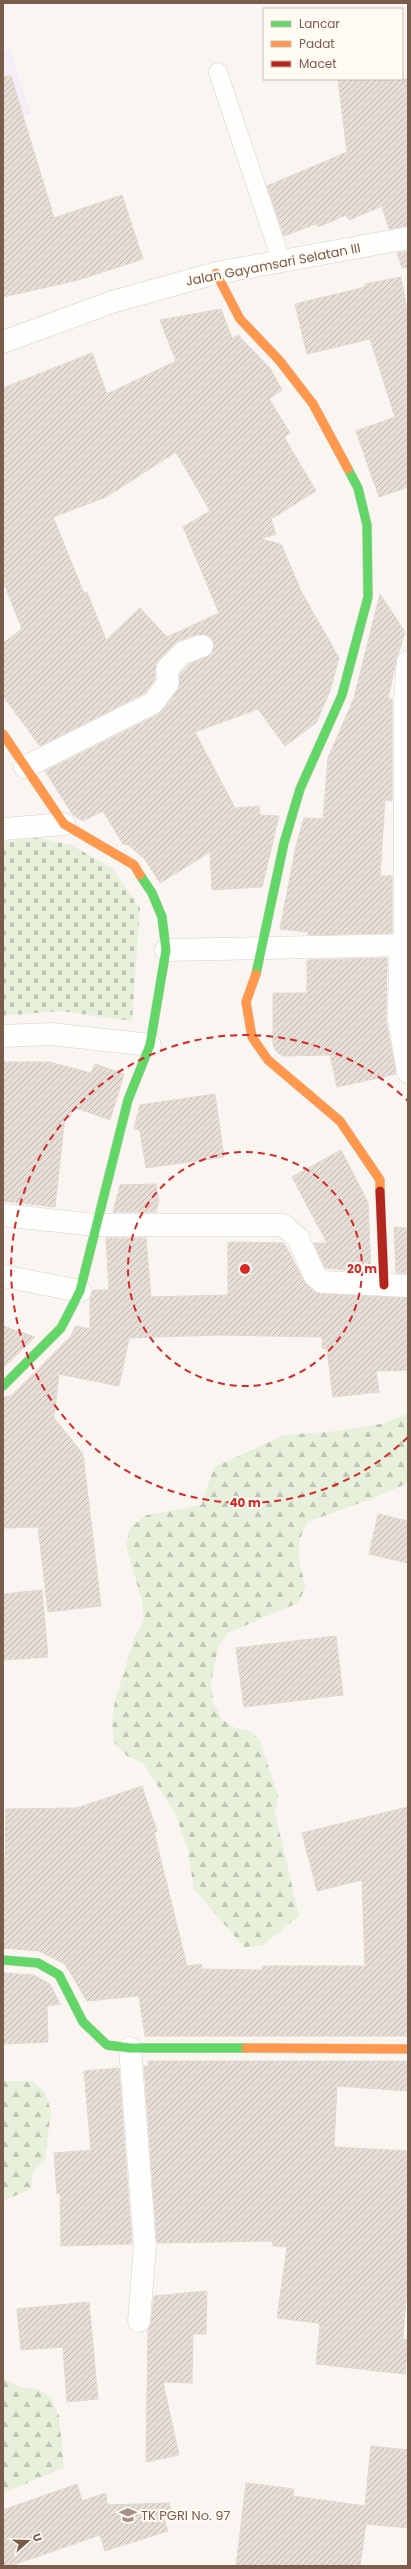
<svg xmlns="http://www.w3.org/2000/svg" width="411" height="2569" font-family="Poppins,sans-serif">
	<defs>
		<pattern id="forest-firs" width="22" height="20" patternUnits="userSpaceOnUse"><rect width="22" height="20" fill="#e7f0db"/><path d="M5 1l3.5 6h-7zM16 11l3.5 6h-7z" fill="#c0c6b4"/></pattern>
		<pattern id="cemetery-stones" width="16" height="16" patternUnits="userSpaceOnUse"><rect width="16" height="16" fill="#e7f0db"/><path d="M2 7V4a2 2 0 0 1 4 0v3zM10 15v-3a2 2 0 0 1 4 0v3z" fill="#c0c6b4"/></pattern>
		<pattern id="building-hatch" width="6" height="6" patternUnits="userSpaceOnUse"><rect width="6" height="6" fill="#e6ded7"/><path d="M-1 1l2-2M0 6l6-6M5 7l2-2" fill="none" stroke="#bfb7b1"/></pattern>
	</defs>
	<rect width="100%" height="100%" fill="#f9f5f0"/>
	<polygon fill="#f6eef6" points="10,49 31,114 3,123 3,52"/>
	<g fill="url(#forest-firs)">
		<path d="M408 1413V1483L374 1498 307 1522C294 1548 298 1559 306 1587L298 1603 228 1633 218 1648 211 1683 213 1702 221 1718 235 1728 251 1731 260 1741 278 1796 275 1813 299 1916 262 1946 244 1947 194 1889 188 1851 176 1815 143 1763 127 1756 114 1742 112 1721 115 1701 134 1639 144 1620 142 1601 126 1546 130 1527 147 1515 201 1505 214 1467 285 1435 338 1431 385 1423Z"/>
		<polygon points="3,2081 32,2081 45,2092 51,2111 45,2160 33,2172 31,2189 3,2201"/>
		<polygon points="3,2375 5,2379 20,2387 39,2389 52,2400 59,2416 64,2468 3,2493"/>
	</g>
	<polygon fill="url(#cemetery-stones)" points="35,837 71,845 112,868 140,908 132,1021 60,1011 3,1016 3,842"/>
	<g fill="url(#building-hatch)" stroke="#e2d8d2" fill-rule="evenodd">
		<polygon points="11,76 54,218 122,195 143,259 78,280 3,297 3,77"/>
		<polygon points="338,79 408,79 408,226 389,229 382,206 349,220 346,215 318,227 316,224 284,236 267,186 347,152"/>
		<polygon points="408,251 408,267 402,268 397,253"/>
		<polygon points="401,277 408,315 408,487 379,497 356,431 395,417 370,339 307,354 295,304 365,287 365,284"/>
		<path d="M221 309 232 338 238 335 270 368 282 390 269 399 290 433 284 437 316 491 271 519 276 534 260 539 281 544 302 593 339 658 330 691 316 723 285 746 258 709 195 732 235 808 259 806 260 815 279 816 262 887 212 890 210 852 160 883 144 858 128 845 123 844 103 811 83 821 73 815 45 771 159 714 178 690 180 674 189 664 212 654 214 642 210 637 198 634 178 641 158 661 155 670V679L145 693 40 746 3 696V643L22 629 3 581V388L92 353 107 394 176 361 160 320ZM176 452 210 511 183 527 219 613 167 637 140 608 106 640 87 592 84 593 53 517 106 497Z"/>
		<polygon points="380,594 405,632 396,661 388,699 392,699 392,801 385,800 380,876 392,876 392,933 308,935 308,932 280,929 296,846 304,818 323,819 328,758 354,698"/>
		<polygon points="387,958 386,1020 396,1074 337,1087 330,1055 283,1056 277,1052 273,1046 273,993 307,993 307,960"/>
		<polygon points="3,1062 49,1062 91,1073 95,1064 124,1074 110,1120 73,1107 70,1118 65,1117 55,1207 3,1201"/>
		<polygon points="215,1094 224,1157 146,1168 140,1131 134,1128 140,1105"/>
		<polygon points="341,1150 368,1202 371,1272 325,1268 314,1243 327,1243 292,1177"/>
		<polygon points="156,1184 159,1200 156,1212 113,1212 120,1185"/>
		<polygon points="394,1227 408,1228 408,1273 396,1273"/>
		<polygon points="106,1238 146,1238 151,1297 228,1295 228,1242 284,1243 304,1281 314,1292 321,1294 408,1298 408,1370 376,1371 379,1392 333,1397 327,1349 322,1348 322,1337 217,1335 129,1338 119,1386 59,1374 54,1418 83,1454 101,1606 48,1612 38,1527 3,1528 3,1398 12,1395 70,1337 76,1326 90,1329 90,1299 93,1290 109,1290"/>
		<polygon points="3,1326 35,1337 3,1368"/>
		<polygon points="378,1514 408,1521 408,1563 369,1554"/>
		<polygon points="42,1590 48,1657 3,1660 3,1594"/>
		<polygon points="336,1636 343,1695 244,1707 236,1648"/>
		<polygon points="142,1786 157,1831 154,1832 187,1966 201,1964 202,1969 262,1970 263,1966 365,1966 362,1880 317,1891 302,1833 408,1807 408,2036 145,2036 139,1996 87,2001 65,1964 39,1951 3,1948 6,1809 77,1808"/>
		<polygon points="3,1973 34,1975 50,1984 60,2004 47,2006 48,2042 3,2044"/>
		<polygon points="148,2061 408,2061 408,2091 337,2086 334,2147 408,2151 408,2273 403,2339 408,2340 408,2344 405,2374 316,2364 320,2326 318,2323 277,2318 287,2247 273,2246 272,2241 157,2243 144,2066 149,2066"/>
		<polygon points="119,2068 132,2244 61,2246 60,2193 57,2194 54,2153 91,2150 84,2071"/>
		<polygon points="207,2291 206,2334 193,2334 192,2383 163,2382 179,2455 146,2462 148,2330 151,2322 154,2296"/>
		<polygon points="89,2302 98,2399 67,2402 63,2347 21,2350 17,2309"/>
		<polygon points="371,2446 408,2450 408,2528 366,2524 360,2566 236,2566 246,2483 294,2489 293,2496 365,2506"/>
		<polygon points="77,2484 82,2501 106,2493 107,2505 169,2503 171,2510 162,2513 168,2531 105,2551 100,2535 10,2566 3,2566 3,2510"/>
	</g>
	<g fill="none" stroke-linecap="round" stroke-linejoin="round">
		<g stroke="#d7d1cb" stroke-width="19">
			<polyline id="lane" points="218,72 281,260"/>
		</g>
		<g stroke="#d7d1cb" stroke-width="23">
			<g id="street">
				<polyline points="3,342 112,302 216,273 408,238"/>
				<polyline points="25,767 153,703 168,683 167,669 182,653 202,646"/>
				<polyline points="3,829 64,824"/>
				<polyline points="405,945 405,699 408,662"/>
				<polyline points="400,946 399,1020 408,1072"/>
				<polyline points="166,950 408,945"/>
				<polyline points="3,1036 51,1034 150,1045"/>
				<polyline points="3,1215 95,1225 283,1225 298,1238 315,1276 322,1282 408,1286"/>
				<polyline points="3,1276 80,1291"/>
				<polyline points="130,2048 145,2246 139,2321"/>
			</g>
		</g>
		<g stroke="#d9d2cb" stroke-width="10">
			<g id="fast">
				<polyline points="256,974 284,843 300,789 342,695 368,597 367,525 358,488 348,469"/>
				<polyline points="3,1386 61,1328 80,1291 128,1100 150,1045 166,950 162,917 152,893 140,875"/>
				<polyline points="3,1960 38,1963 59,1975 83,2022 107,2045 130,2048 246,2048"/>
			</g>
		</g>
		<g stroke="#d9d2cb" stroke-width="10">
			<g id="slow">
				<polyline points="216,273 240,319 279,360 313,404 348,469"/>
				<polyline points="3,734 64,824 134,865 140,875"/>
				<polyline points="256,974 246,1002 252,1037 268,1060 340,1121 380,1180 380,1191"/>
				<polyline points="246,2048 408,2049"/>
			</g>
		</g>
		<g stroke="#d9d2cb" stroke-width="10">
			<polyline id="jam" points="380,1191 384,1285"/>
		</g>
		<use href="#lane" stroke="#fefefd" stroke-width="18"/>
		<use href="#street" stroke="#fefefd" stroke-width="22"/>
		<use href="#fast" stroke="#63d668" stroke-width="9"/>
		<use href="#slow" stroke="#ff974d" stroke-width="9"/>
		<use href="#jam" stroke="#b3261e" stroke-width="9"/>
	</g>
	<g fill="none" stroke="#d62828" stroke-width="2" stroke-dasharray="7 5">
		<circle cx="245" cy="1269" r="117"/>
		<path d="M408 1437A234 234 0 1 1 408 1101"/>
	</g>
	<defs>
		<g id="school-bare" transform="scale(1.38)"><path d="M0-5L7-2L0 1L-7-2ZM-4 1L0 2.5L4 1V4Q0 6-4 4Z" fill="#a69286" stroke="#fffaf3" stroke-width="2.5" paint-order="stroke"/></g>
	</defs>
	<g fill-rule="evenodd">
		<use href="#school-bare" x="128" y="2515"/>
	</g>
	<g text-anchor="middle" stroke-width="4" stroke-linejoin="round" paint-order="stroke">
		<g font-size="13" fill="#7a5c4d" stroke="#fffaf3">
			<text transform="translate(273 264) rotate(-11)" y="5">Jalan Gayamsari Selatan III</text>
		</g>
		<g font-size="13" fill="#7a5c4d" stroke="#fffaf3" text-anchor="start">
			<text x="141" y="2520">TK PGRI No. 97</text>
		</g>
	</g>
	<circle cx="245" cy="1269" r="6" fill="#d62828" stroke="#fffaf3" stroke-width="2"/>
	<g font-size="12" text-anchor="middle" font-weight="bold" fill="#d62828" stroke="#fffaf3" stroke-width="4" stroke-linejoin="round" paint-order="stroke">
		<text x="362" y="1273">20 m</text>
		<text x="245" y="1507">40 m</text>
	</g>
	<rect width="411" height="2569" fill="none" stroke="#7a5c4d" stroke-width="8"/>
	<rect x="263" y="8" width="140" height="72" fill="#fffaf3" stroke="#cabbb1"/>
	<rect x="271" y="21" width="20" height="6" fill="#63d668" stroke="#cabbb1"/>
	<text x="299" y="28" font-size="12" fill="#7a5c4d">Lancar</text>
	<rect x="271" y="41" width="20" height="6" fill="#ff974d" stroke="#cabbb1"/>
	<text x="299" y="48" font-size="12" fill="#7a5c4d">Padat</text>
	<rect x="271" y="61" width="20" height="6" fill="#b3261e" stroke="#cabbb1"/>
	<text x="299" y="68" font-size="12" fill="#7a5c4d">Macet</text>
	<g transform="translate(28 2541) rotate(70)" stroke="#fffaf3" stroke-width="3" paint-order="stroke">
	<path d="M0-3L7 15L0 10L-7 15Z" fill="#7a5c4d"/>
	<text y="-6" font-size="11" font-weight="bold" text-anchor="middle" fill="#7a5c4d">U</text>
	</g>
</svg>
